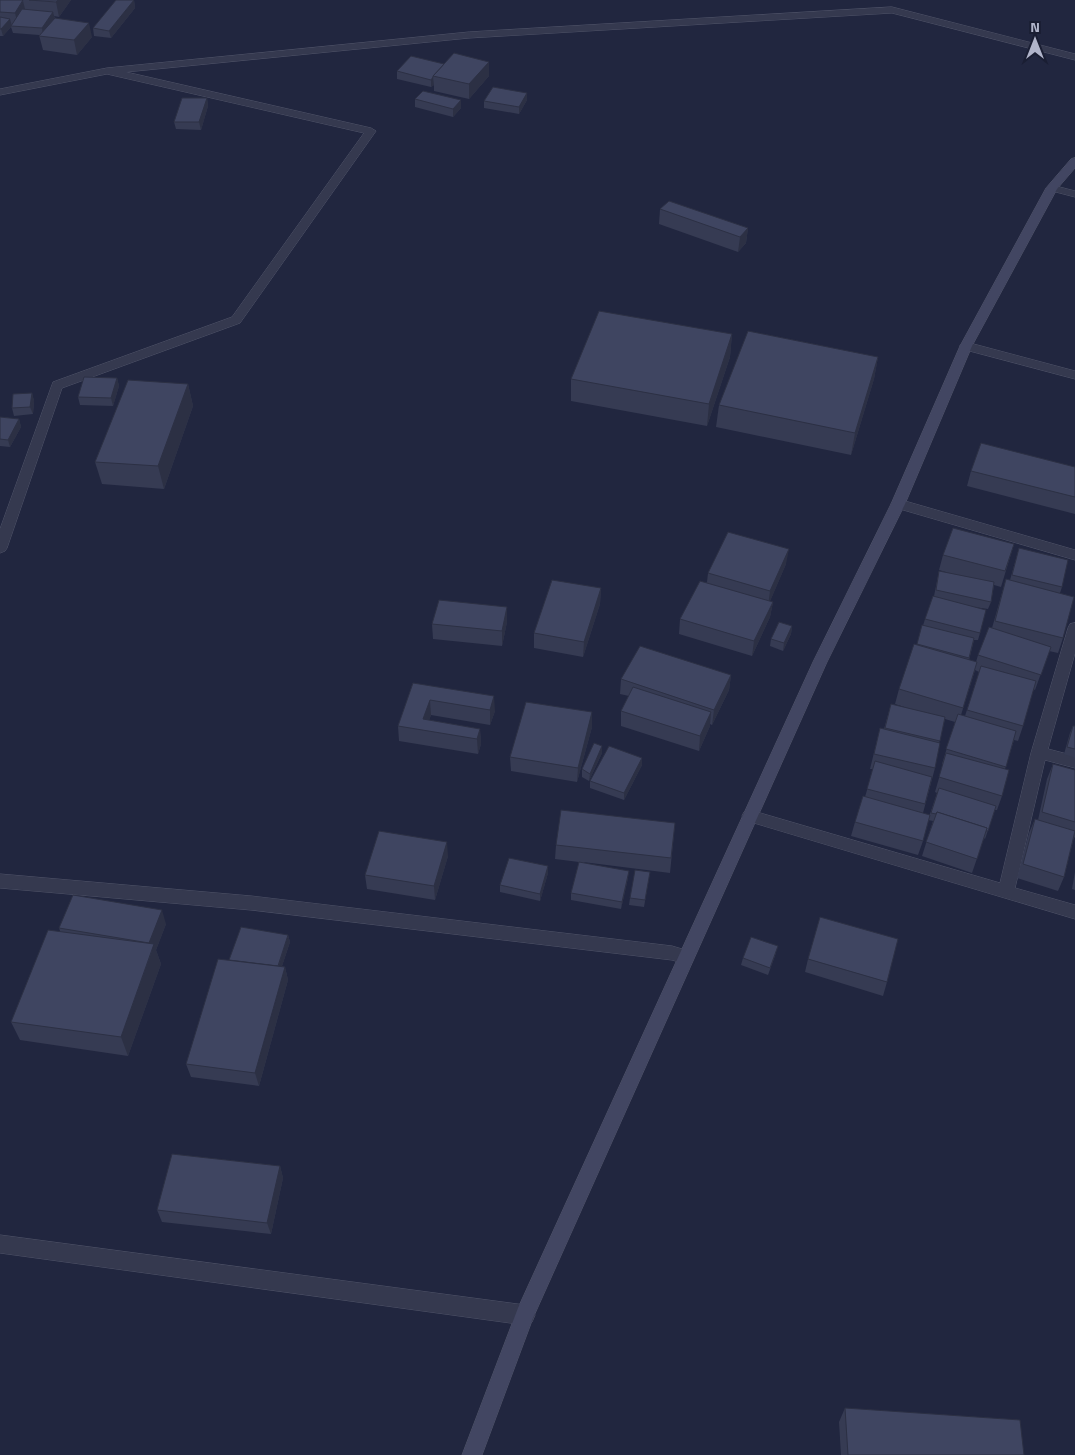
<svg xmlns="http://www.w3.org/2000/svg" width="1075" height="1455" font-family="'Titillium Web',sans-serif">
	<rect width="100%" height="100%" fill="#21263f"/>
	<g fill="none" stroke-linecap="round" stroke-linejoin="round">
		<g stroke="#505469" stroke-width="1">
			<g id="minor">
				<polygon points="892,7 1075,54 1075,60 892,13 469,38 126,72 371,128 376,131 240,323 62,388 7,548 5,551 0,553 0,529 53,382 232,317 364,133 107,74 0,95 0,89 107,68 469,32"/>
				<polygon points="1052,185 1075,191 1075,197 1048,190 1046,188 1048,186"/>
				<polygon points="966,342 1075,371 1075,379 962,349 960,346"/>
				<polygon points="898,499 1075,550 1075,560 893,507 891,504 893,501"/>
				<polygon points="1075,623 1075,653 1048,749 1075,756 1075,768 1045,760 1015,888 1075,905 1075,919 744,820 742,816 744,812 750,810 1000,883 1031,753 1068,628 1070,624"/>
				<polygon points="0,874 251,896 672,946 692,952 694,957 692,962 686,964 672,960 251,910 0,888"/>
				<polygon points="0,1235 525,1305 532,1308 535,1315 532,1322 525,1325 0,1253"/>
			</g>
		</g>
		<g stroke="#505469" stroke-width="1">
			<polygon id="secondary" points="1075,158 1075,168 1057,189 972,346 905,504 827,662 533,1318 482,1455 462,1455 518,1308 813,662 891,504 960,346 1046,188 1071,159"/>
		</g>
		<use href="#minor" fill="#35394f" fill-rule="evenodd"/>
		<use href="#secondary" fill="#424662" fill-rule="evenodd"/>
	</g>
	<g fill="#363b53" fill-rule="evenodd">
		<polygon points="0,0 71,0 59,17 54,16 55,18 92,37 77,55 43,50 39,35 13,33 11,27 3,36 0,36"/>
		<polygon points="134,0 135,8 111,38 94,36 93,28"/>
		<polygon points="444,64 489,76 469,99 434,91 434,85 431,87 397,79 397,71"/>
		<polygon points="207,98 208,106 201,130 176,129 174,122"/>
		<polygon points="415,99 461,100 461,108 453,117 415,107"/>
		<polygon points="527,100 519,114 484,108 484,101"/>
		<polygon points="660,209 748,228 746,243 738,252 659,224"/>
		<polygon points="732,334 730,357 707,426 571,401 571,379"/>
		<polygon points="878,357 874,379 851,455 716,427 719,405"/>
		<polygon points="117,378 119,386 113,406 80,405 78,397"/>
		<polygon points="188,384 193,406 164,489 102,484 95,462"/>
		<polygon points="32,393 34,401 33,414 14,416 12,408"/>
		<polygon points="0,417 19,419 21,427 10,447 0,446"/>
		<polygon points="1075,467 1075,514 967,486 971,471"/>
		<path d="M1014 544 1001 587 994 585 991 602 988 609 974 607 980 633 978 640H974L969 660 976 662 978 655 992 628 1006 579 1010 580 1019 548 1062 587 1060 593 1063 638 1058 653 1049 651 1035 690 1033 689 1023 726 1018 741 1014 740 1005 769 1002 796 997 810H995L985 839 984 838 972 873 922 856 933 821 928 820 937 793 935 792 943 764H942L955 722 945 719 939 743 935 768 923 813V841L918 855 851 836 855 822 865 797 873 769H870L880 728 884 729 891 704 917 711 895 704 899 689 917 645 925 619 934 596 939 571 949 573 939 570 943 555ZM975 670 979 672 965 716 961 715Z"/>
		<polygon points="786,564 770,601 773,602 770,617 752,656 679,634 680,619 707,582 708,573"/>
		<polygon points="601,588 600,604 583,657 534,648 534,633"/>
		<polygon points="507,607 507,622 502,646 433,639 432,624"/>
		<polygon points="792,626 791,634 783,651 770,646 771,639"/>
		<polygon points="731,675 729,690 712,725 710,724 710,726 699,751 621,726 621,711 629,696 620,694 621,679"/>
		<polygon points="413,683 495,711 490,725 431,715 429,720 480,729 481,744 478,754 399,741 398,726"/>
		<polygon points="1073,726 1075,726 1075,758 1064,754 1070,733"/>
		<polygon points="592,727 577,782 511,771 510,757"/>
		<polygon points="602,746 602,753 589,781 582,777 582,769"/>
		<polygon points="642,758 642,765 624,800 590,788 590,781"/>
		<polygon points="1053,764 1075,770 1075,838 1074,837 1064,877 1058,891 1017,878 1029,833 1035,819 1038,820 1047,779"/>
		<polygon points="675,823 670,873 583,862 628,878 621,909 571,900 571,893 579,862 555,859 556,845"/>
		<polygon points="448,856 435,900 367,889 365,875"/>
		<polygon points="548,866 548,873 540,901 500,892 500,885"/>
		<polygon points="650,872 644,907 629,905 630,898"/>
		<polygon points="1075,872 1075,890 1072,889"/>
		<polygon points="166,924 156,950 161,964 128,1056 20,1040 11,1022 60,931 59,928"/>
		<polygon points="288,935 290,942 282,966 285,967 288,980 259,1086 191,1077 186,1064 229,960"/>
		<polygon points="776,953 768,975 741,965 743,958"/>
		<polygon points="808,959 887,982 883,996 805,972"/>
		<polygon points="280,1166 283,1178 271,1234 162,1222 157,1210"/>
		<polygon points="845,1408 1024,1455 841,1455 839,1422"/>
	</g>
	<g fill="#2c3044">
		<polygon points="58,0 71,0 59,17 56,2"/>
		<polygon points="134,0 135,8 111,38 109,31"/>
		<polygon points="23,1 25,9 17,21 15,13"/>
		<polygon points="53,12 55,19 43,36 42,28"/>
		<polygon points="10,19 12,26 11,26 11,27 3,36 1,29"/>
		<polygon points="89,23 92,37 77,55 74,40"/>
		<polygon points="489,62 489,76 469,99 469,84"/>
		<polygon points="433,77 434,85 431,87 431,80"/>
		<polygon points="527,93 527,100 519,114 519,107"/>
		<polygon points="207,98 208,106 201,130 199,122"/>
		<polygon points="461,100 461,108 453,117 453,109"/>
		<polygon points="748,228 746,243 738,252 740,237"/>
		<polygon points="732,334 730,357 707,426 709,404"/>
		<polygon points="878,357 874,379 851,455 855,433"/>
		<polygon points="117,378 119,386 113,406 111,398"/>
		<polygon points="188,384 193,406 164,489 158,466"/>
		<polygon points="32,393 34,401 33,414 30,407"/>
		<polygon points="19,419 21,427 10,447 8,440"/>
		<polygon points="789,549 786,564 768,606 770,591"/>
		<polygon points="601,588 600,604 583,657 584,642"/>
		<polygon points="773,602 770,617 752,656 754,641"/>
		<polygon points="507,607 507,622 502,646 502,631"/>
		<polygon points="792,626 791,634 783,651 784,643"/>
		<polygon points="731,675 729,690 712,725 714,710"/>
		<polygon points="494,696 495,711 490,725 490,710"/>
		<polygon points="430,700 431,715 426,731 423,719"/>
		<polygon points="592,712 592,727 577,782 578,768"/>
		<polygon points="711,712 710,726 699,751 700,736"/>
		<polygon points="480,729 481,744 478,754 477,739"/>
		<polygon points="602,746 602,753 589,781 590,774"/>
		<polygon points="642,758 642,765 624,800 624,793"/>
		<polygon points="447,842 448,856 435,900 434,886"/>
		<polygon points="548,866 548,873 540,901 540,894"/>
		<polygon points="629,871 628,878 621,909 622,902"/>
		<polygon points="162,910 166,924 156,950 161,964 128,1056 121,1037 152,951 149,943"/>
		<polygon points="288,935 290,942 279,975 278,968"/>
		<polygon points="285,967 288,980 259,1086 255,1073"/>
		<polygon points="280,1166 283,1178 271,1234 267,1223"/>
	</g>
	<g fill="#3f4561" stroke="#2c3044">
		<polygon points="0,0 23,0 15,13 0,12"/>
		<polygon points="29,0 58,0 56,2"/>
		<polygon points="116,0 134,0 109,31 93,28"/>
		<polygon points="22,9 53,12 42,28 11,26"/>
		<polygon points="0,17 10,19 1,29 0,29"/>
		<polygon points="55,18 89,23 74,40 39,36"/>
		<polygon points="454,53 489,62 469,84 433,76"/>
		<polygon points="411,56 444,64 433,76 433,77 431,80 397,71"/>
		<polygon points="493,87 527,93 519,107 484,101"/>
		<polygon points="423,91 461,100 453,109 415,99"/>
		<polygon points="182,98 207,98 199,122 174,122"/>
		<polygon points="669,201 748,228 740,237 660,209"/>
		<polygon points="599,311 732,334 709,404 571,379"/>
		<polygon points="748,331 878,357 855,433 719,405"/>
		<polygon points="84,377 117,378 111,398 78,397"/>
		<polygon points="128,380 188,384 158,466 95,462"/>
		<polygon points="32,393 30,407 12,408 13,394"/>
		<polygon points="0,417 19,419 8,440 0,439"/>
		<polygon points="981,443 1075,467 1075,497 971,471"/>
		<polygon points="953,528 1014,544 1005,571 943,555"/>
		<polygon points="728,532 789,549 770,591 708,573"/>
		<polygon points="1019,548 1068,560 1062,587 1012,575"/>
		<polygon points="939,571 994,582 991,602 936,590"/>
		<polygon points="1006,579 1074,597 1063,638 995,621"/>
		<polygon points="552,580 601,588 584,642 534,633"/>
		<polygon points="700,581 773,602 754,641 680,619"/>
		<polygon points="933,596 986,610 980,633 925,619"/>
		<polygon points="439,600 507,607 502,631 432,624"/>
		<polygon points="779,622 792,626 784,643 771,639"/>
		<polygon points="922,625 974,638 969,658 917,644"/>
		<polygon points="989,627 1051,647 1041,675 978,655"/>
		<polygon points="914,644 977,662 963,708 899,689"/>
		<polygon points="640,646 731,675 714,710 621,679"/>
		<polygon points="981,666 1036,681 1023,726 967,710"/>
		<polygon points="413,683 494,696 490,710 430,700 423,719 480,729 477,739 398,726"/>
		<polygon points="633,687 711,712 700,736 621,711"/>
		<polygon points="526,702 592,712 578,768 510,757"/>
		<polygon points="891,704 945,717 940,741 885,728"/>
		<polygon points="958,714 1016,731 1006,767 946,749"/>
		<polygon points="1073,726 1075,726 1075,749 1067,747"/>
		<polygon points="880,728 940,743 935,768 874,754"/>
		<polygon points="594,743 602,746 590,774 582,769"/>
		<polygon points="609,746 642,758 624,793 590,781"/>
		<polygon points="946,753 1009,770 1002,796 939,777"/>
		<polygon points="875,761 932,777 925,804 867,789"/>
		<polygon points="1053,764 1075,770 1075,822 1042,812"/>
		<polygon points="939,788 996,806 988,831 986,831 987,828 937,812 936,814 931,813"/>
		<polygon points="863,796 930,815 923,841 855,822"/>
		<polygon points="561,810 675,823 671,858 556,845"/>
		<polygon points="937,812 987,828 977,859 926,842"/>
		<polygon points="1035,819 1075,831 1064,877 1023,864"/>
		<polygon points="379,831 447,842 434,886 365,875"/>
		<polygon points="509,858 548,866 540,894 500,885"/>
		<polygon points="579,862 629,871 622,902 571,893"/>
		<polygon points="635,870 650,872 645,900 630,898"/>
		<polygon points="73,895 162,910 149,943 59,928"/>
		<polygon points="820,917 898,939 887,982 808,959"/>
		<polygon points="241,927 288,935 278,966 229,960"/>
		<polygon points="48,930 154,944 121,1037 11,1022"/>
		<polygon points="751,937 778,946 770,968 743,958"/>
		<polygon points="218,959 285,967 255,1073 186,1064"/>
		<polygon points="172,1154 280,1166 267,1223 157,1210"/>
		<polygon points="845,1408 1020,1420 1024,1455 848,1455"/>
	</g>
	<g transform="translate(1035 40)" stroke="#1a1e33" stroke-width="4" paint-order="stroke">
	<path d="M0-4L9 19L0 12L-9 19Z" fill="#b0b4ca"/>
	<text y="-8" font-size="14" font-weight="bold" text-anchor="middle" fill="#b0b4ca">N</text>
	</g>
</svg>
